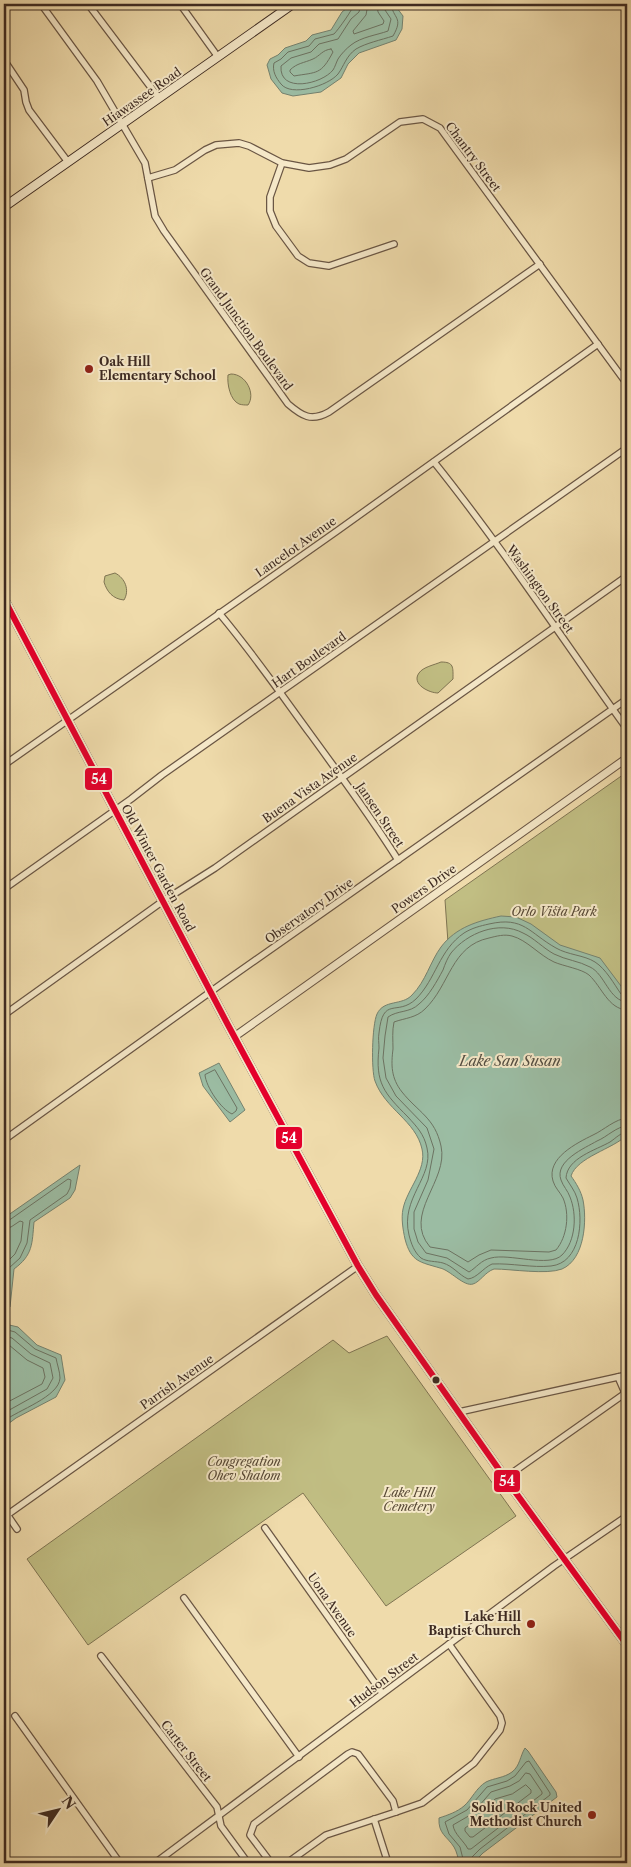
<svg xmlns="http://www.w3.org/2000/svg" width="631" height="1867" font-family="'Libre Caslon Text',serif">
	<rect width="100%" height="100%" fill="#efdbab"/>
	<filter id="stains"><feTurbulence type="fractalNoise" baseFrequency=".004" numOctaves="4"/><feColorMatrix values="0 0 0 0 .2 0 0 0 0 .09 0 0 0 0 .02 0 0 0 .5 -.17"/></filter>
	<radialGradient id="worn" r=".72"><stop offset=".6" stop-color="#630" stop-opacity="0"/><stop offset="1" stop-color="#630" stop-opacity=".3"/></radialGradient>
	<g fill="#c1be83" stroke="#7f7452">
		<path d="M231 374C246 374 256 394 248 405 245 405 242 405 239 404 230 400 227 384 228 375Z"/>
		<path d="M115 573C125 578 130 590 124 600 113 599 107 592 104 582L105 576Z"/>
		<path d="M441 662C454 662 453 667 453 679L438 693C429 693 411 684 419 673 423 667 434 665 441 662Z"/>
		<polygon points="627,772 627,1093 450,971 445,900"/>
		<polygon points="387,1336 516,1516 386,1606 303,1493 88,1645 27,1559 333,1340 349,1353"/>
	</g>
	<g fill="#9bbca3" stroke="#75826f">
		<polygon points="352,4 394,4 403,16 402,29 396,40 359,53 348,64 341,78 321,92 293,96 282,93 271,79 267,65 270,59 278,55 285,48 306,41 312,35 331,30 342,12"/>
		<path d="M501 916 516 917 531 924 560 945 600 958 627 994V1135C613 1149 577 1157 571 1176 576 1183 581 1191 583 1200 587 1220 585 1259 562 1269 546 1275 512 1269 494 1269 485 1272 480 1282 473 1284 464 1287 450 1270 440 1268 420 1262 411 1262 405 1239 403 1230 401 1218 403 1209 407 1189 427 1170 422 1149 416 1121 385 1109 375 1081 371 1070 372 1025 377 1014 384 999 402 1006 412 995 426 981 430 962 441 947 456 927 478 921 501 916Z"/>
		<polygon points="219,1063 245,1110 230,1122 203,1086 199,1073"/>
		<path d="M80 1165 75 1190 70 1198 34 1222C32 1244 33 1255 14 1269L10 1307 4 1312V1218Z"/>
		<polygon points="5,1324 18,1327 37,1345 61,1355 65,1380 56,1397 16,1418 4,1427 4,1325"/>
		<path d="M525 1748 528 1751 556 1792 557 1797 483 1853 473 1863H459C458 1858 457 1852 454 1847 447 1836 438 1834 439 1818 448 1815 457 1812 464 1806 472 1799 476 1788 486 1782 494 1778 504 1778 512 1772 520 1766 520 1756 525 1748Z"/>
	</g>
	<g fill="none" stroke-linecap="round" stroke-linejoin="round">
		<g stroke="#6c7362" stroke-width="1">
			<path d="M354 4C354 8 338 30 334 34L315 39 309 46 288 52 281 59 274 63C272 71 276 78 281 84 291 97 328 86 338 74 344 66 346 56 356 49 366 43 381 40 393 36 404 17 393 19 391 4"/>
			<path d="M361 4 359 12 351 19 338 39 319 44 311 52 291 58 281 66C279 94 322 84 333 70 335 67 336 63 338 59 341 54 347 48 351 45 361 37 377 35 388 31L391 19 385 10 384 4"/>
			<polyline points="368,4 366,15 353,31 354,34 383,24 384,21 378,12 377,4"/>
			<path d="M331 49 333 52C321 75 317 72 294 76L290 72V70C297 63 304 63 313 59 320 56 322 50 331 49Z"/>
			<path d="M627 996 621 994C614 984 606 969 595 962 584 955 568 955 556 948 529 933 524 916 489 924 480 926 472 928 464 933 439 950 436 979 416 999 397 1017 383 995 379 1033 378 1038 379 1043 379 1048 375 1083 384 1093 408 1117 417 1127 424 1134 427 1148 434 1177 400 1198 409 1235 411 1243 414 1252 421 1258 427 1262 436 1261 443 1263 453 1266 459 1275 468 1279 477 1278 483 1268 492 1264 512 1263 532 1268 551 1266 580 1263 584 1221 577 1198 575 1191 570 1185 566 1178 567 1158 596 1150 610 1142 616 1138 620 1133 627 1132"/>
			<path d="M627 1002C609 1001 605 974 590 967 579 961 566 960 554 954 543 948 534 938 523 933 499 920 467 933 451 953 448 957 445 964 443 970 437 981 429 996 419 1004 410 1013 398 1010 388 1017L385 1036 383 1058 386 1078 396 1096 427 1128 434 1149 428 1180 414 1212V1229L418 1242 426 1253 447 1258 469 1272C476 1268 481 1260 491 1258 509 1253 549 1268 562 1255 576 1241 577 1214 570 1197 568 1191 563 1186 561 1180 554 1161 585 1148 597 1141 607 1137 617 1126 627 1126"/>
			<path d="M627 1010C608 1009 602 987 589 975 582 969 563 966 554 962 539 955 527 940 512 936 504 934 497 936 489 938 451 946 450 985 425 1009 416 1018 405 1018 394 1022 392 1031 393 1040 393 1049 391 1065 391 1078 402 1092 418 1112 435 1118 441 1146 449 1181 402 1214 430 1247L448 1250 468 1262 479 1255 491 1250 549 1252 556 1250C567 1237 570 1214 563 1198 560 1192 555 1188 553 1181 546 1158 577 1143 593 1135 604 1130 615 1119 627 1118"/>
			<path d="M215 1070 237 1108 236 1111 232 1114C221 1109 206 1087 205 1075Z"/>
			<polyline points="4,1222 8,1221 68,1179 71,1180 70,1188 67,1194 30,1220 27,1243 20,1258 9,1268 6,1303 4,1306"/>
			<polyline points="4,1228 11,1227 20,1221 23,1222 21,1241 15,1254 4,1265"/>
			<path d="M4 1329 15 1332 35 1349 56 1358C57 1364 60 1372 60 1378 59 1397 18 1410 4 1421"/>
			<polyline points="4,1336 12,1338 31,1354 50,1363 53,1378 47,1389 4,1413"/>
			<polyline points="4,1343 9,1345 27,1360 43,1368 45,1377 42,1384 4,1404"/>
			<path d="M526 1773 530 1774 542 1792V1794L471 1849H468C464 1841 454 1834 453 1825L472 1814 491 1792 510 1786 519 1781Z"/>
			<polygon points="526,1785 531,1790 531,1793 473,1837 470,1837 465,1831 465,1828 478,1819 495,1799 512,1794"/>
			<polyline points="464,1863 460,1847 449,1834 445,1822 467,1810 487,1787 507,1781 515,1776 526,1762 529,1761 550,1793 550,1795 480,1849 471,1858 470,1863"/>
		</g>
		<g stroke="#6a5644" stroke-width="8">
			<g id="minor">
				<path d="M41 4 97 81 145 163 155 216 164 231 288 404C302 416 311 422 329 412L540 264"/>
				<polyline points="88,4 159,98"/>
				<polyline points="180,4 218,57"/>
				<polyline points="4,60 24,90 26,102 29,110 68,162"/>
				<polyline points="282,163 270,197 270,211 276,226 298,256 309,263 329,266 394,244"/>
				<polyline points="148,178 175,170 205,150 216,145 239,143 249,146 282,163 309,168 330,165 346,159 400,122 423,119 440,128 627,384"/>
				<path d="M434 462C503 548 563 640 627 729"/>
				<path d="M219 613C252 652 281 694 311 735 341 776 371 817 398 860"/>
				<polyline points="4,765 337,531 598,344"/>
				<polyline points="4,889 131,799 162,775 627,448"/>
				<polyline points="4,1015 163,901 215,868 627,576"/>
				<polyline points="4,1140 220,985 627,699"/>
				<polyline points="618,1377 625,1393"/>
				<polyline points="459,1412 627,1375"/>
				<polyline points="505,1478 627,1392"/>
				<polyline points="4,1510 17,1529"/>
				<polyline points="7,1515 358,1266"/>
				<polyline points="265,1528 382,1693"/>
				<polyline points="184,1598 299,1757"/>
				<polyline points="101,1656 217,1807 221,1826 248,1863"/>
				<polyline points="15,1716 120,1863"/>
				<polyline points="396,1812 422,1803 474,1763 500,1730 502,1723 500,1716 449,1644"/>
				<polyline points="374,1819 388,1863"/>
				<polyline points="155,1863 554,1566 627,1516"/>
				<polyline points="271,1863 250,1835 254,1824 348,1754 352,1752 358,1754 393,1801 396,1812 326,1835 287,1863"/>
			</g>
		</g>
		<g stroke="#6a5644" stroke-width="9">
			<polyline id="tertiary" points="234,1037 627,758"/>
		</g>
		<g stroke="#3d2a21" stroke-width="10">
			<g id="secondary">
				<polyline points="4,207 293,4"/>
				<polyline points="4,599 228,1025 358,1266 376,1295 505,1478 627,1645"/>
			</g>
		</g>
		<use href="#minor" stroke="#f5e8c8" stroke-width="5.5"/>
		<use href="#tertiary" stroke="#f5e8c8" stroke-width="7"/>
		<use href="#secondary" stroke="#f5e8c8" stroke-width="8"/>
		<g stroke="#f5e8c8" stroke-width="10">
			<polyline id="bus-1" points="4,599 228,1025 358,1266 376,1295 505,1478 627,1645"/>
		</g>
		<use href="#bus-1" stroke="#e4002b" stroke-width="6"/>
	</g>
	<g fill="#8f2418" stroke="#f5e8c8" stroke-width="2">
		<circle cx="89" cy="369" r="5"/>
		<circle cx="531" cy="1624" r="5"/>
		<circle cx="592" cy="1815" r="5"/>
	</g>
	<circle fill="#3d2a21" stroke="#f5e8c8" stroke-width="2" cx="436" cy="1380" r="4.5"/>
	<g text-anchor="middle" stroke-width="4" stroke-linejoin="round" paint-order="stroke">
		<g font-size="12" fill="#3d2a21" stroke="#f5e8c8">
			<text transform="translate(142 97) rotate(-35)" y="4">Hiawassee Road</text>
			<text transform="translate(473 157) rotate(53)" y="4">Chantry Street</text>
			<text transform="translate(246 329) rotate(54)" y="4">Grand Junction Boulevard</text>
			<text transform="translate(296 547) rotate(-35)" y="4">Lancelot Avenue</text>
			<text transform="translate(540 589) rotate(54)" y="4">Washington Street</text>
			<text transform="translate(309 660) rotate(-35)" y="4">Hart Boulevard</text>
			<text transform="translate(310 788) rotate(-35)" y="4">Buena Vista Avenue</text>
			<text transform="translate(380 815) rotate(56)" y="4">Jansen Street</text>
			<text transform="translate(158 868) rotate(62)" y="4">Old Winter Garden Road</text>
			<text transform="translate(424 889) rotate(-35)" y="4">Powers Drive</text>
			<text transform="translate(309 911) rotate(-35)" y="4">Observatory Drive</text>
			<text transform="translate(177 1382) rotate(-35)" y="4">Parrish Avenue</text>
			<text transform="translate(332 1605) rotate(55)" y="4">Uona Avenue</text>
			<text transform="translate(384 1680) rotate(-37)" y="4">Hudson Street</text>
			<text transform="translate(186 1751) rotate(52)" y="4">Carter Street</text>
		</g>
		<g font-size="12" font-weight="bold" fill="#3d2a21" stroke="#f5e8c8" text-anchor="end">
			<text x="99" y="366" text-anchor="start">Oak Hill<tspan x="99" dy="14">Elementary School</tspan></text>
			<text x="521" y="1621">Lake Hill<tspan x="521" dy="14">Baptist Church</tspan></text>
			<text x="582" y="1812">Solid Rock United<tspan x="582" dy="14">Methodist Church</tspan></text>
		</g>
		<g font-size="12" font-style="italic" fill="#574835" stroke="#f5e8c8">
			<text x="554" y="916">Orlo Vista Park</text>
			<text x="244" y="1466">Congregation<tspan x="244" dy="14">Ohev Shalom</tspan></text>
			<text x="409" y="1497">Lake Hill<tspan x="409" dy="14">Cemetery</tspan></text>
		</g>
		<g font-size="14" font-style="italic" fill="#544e42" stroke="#f5e8c8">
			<text x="510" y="1066">Lake San Susan</text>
		</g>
	</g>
	<g stroke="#f5e8c8" stroke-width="2">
		<rect x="84" y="767" width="29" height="24" rx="5" fill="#e4002b"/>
		<rect x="275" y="1126" width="28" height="24" rx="5" fill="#e4002b"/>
		<rect x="493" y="1469" width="28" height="24" rx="5" fill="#e4002b"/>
	</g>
	<g font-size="14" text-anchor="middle" font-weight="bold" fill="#fff">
		<text x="99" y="784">54</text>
		<text x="289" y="1143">54</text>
		<text x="507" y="1486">54</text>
	</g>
	<rect width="631" height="1867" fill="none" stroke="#efdbab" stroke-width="20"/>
	<rect x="5" y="5" width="621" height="1857" fill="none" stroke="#3d2a21" stroke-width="2.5"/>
	<rect x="10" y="10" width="611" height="1847" fill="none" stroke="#3d2a21"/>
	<g transform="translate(58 1810) rotate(55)" stroke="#f5e8c8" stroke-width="4" paint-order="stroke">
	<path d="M0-4L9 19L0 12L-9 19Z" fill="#3d2a21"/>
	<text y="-8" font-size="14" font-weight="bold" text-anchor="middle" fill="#3d2a21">N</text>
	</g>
	<rect width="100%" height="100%" filter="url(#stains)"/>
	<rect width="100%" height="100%" fill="url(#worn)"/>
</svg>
